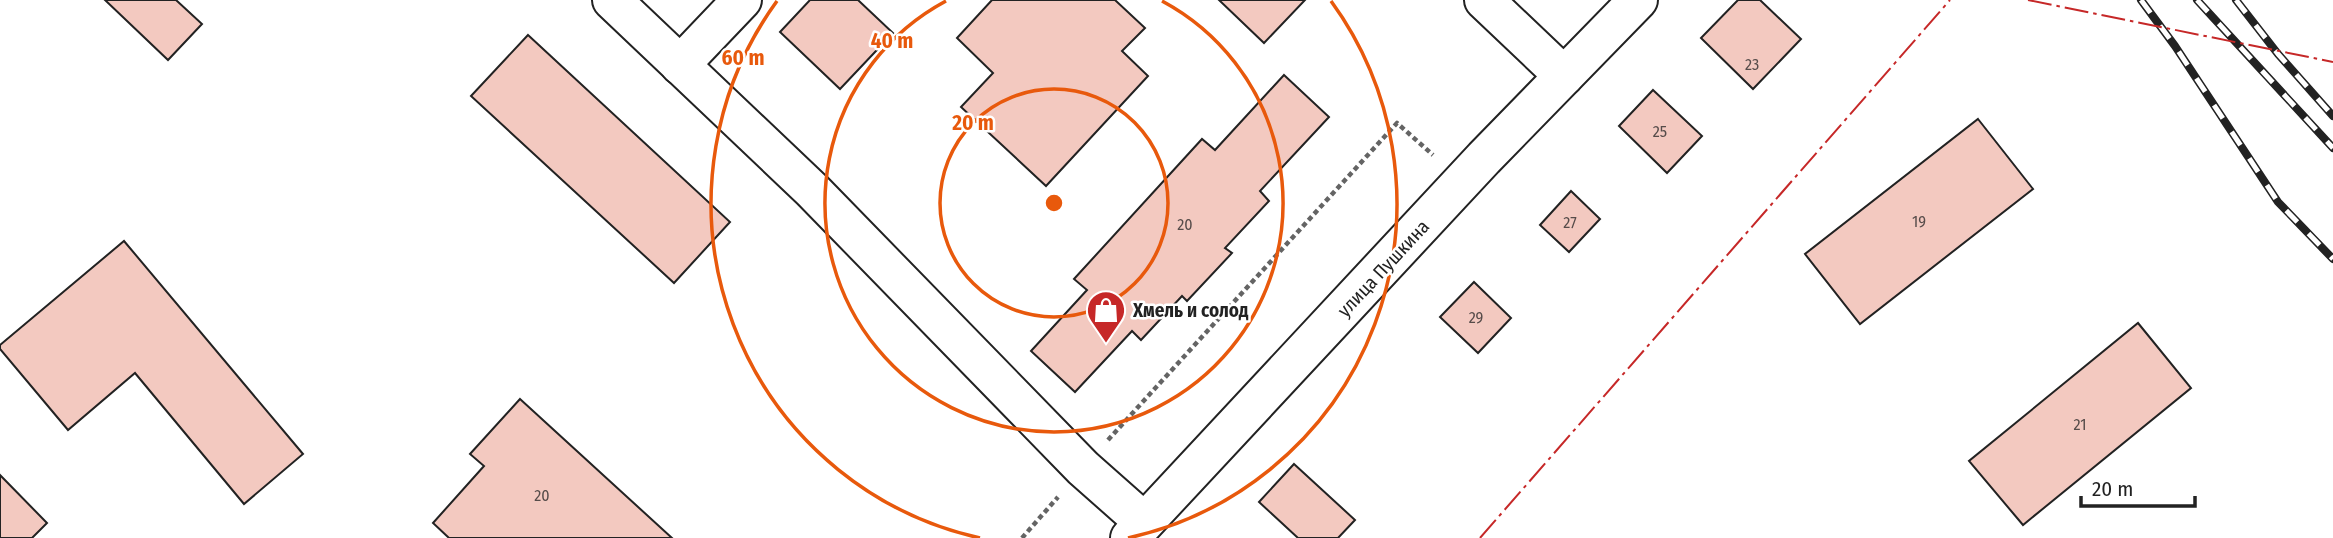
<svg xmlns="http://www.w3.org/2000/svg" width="2333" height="538" font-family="'Fira Sans Condensed',sans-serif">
	<rect width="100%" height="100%" fill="#fff"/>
	<g fill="#f3c9c0" stroke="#222" stroke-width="2">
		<polygon points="105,0 176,0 202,24 168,60"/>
		<polygon points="810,0 858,0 893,33 840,89 780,32"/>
		<polygon points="992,0 1115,0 1145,28 1122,51 1148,76 1046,186 961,107 993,73 957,38"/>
		<polygon points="1219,0 1305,0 1264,43"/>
		<polygon points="1738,0 1760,0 1801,39 1753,89 1701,38"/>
		<polygon points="528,35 730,222 674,283 471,96"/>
		<polygon points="1284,75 1329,117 1260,191 1269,201 1225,248 1232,253 1187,301 1182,296 1141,340 1132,331 1075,392 1031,351 1087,290 1074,279 1202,139 1215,150"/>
		<polygon points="1653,90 1702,136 1667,173 1619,126"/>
		<polygon points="1978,119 2033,189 1860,324 1805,254"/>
		<polygon points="1571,191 1600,219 1569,252 1540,225"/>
		<polygon points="124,241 303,454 244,504 135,373 68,430 0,349 0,345"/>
		<polygon points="1474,282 1511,318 1478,353 1440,317"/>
		<polygon points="2138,323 2191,388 2023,525 1969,461"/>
		<polygon points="520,399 672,538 449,538 433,523 484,466 470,454"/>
		<polygon points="1294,464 1355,520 1338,538 1298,538 1259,502"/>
		<polygon points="0,475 47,523 32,538 0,538"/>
	</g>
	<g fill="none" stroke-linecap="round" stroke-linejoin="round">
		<g stroke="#222" stroke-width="42">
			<g id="minor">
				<polyline points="612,0 812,190 1083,468 1144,522"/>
				<polyline points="1484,0 1564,76"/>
				<polyline points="680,65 742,0"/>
				<polyline points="1130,538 1484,158 1638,0"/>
			</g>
		</g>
		<g stroke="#646464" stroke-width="4.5" stroke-dasharray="5 3.5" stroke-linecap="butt">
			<polyline points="1108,440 1397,123 1433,155"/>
			<polyline points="1022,538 1058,497"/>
		</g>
		<use href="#minor" stroke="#fff" stroke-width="38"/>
		<g stroke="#222" stroke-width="8">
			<g id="rail">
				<polyline points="2141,0 2175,46 2278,202 2333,259"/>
				<polyline points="2197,0 2333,148"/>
				<polyline points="2236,0 2278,54 2333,116"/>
			</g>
		</g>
		<use href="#rail" stroke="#fff" stroke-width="5" stroke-dasharray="16" stroke-linecap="butt"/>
		<g stroke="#c62828" stroke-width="2" stroke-dasharray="24 5 3.5 5" stroke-linecap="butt">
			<polyline points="2028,0 2333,62"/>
			<polyline points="1480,538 1950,0"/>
		</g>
	</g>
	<g fill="none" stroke="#e8590c" stroke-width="3.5">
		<circle cx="1054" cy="203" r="114"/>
		<path d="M1162 1A229 229 0 1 1 946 1"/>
		<path d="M980 538A343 343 0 0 1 777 1M1331 1A343 343 0 0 1 1128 538"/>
	</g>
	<defs>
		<g id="shop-pin" transform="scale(2.0125)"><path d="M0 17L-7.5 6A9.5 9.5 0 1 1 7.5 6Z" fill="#c62828" stroke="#fff"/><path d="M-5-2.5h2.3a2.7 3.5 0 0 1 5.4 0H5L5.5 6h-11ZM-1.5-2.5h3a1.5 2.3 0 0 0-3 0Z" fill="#fff"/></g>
	</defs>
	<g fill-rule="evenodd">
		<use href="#shop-pin" x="1106" y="310"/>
	</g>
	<g text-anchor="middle" stroke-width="5" stroke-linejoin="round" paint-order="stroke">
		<g font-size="16" fill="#564c4a">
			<text x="1752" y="70">23</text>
			<text x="1660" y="137">25</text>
			<text x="1919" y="227">19</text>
			<text x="1570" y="228">27</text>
			<text x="1185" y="230">20</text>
			<text x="1476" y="323">29</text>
			<text x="2080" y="430">21</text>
			<text x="542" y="501">20</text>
		</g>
		<g font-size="19" fill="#222" stroke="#fff">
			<text transform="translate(1383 268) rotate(-47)" y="7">улица Пушкина</text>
		</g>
		<g font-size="19" font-weight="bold" fill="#222" stroke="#fff" text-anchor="start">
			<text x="1133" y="317">Хмель и солод</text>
		</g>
	</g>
	<circle cx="1054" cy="203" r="10" fill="#e8590c" stroke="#fff" stroke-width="3.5"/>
	<g font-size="21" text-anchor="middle" font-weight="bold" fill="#e8590c" stroke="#fff" stroke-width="5" stroke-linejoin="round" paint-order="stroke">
		<text x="892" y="48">40 m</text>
		<text x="743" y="65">60 m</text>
		<text x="973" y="130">20 m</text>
	</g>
	<path d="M2081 496v10h114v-10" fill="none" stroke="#222222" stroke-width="3.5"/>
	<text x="2092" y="496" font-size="21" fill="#222222" stroke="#ffffff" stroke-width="5" paint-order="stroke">20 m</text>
</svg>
